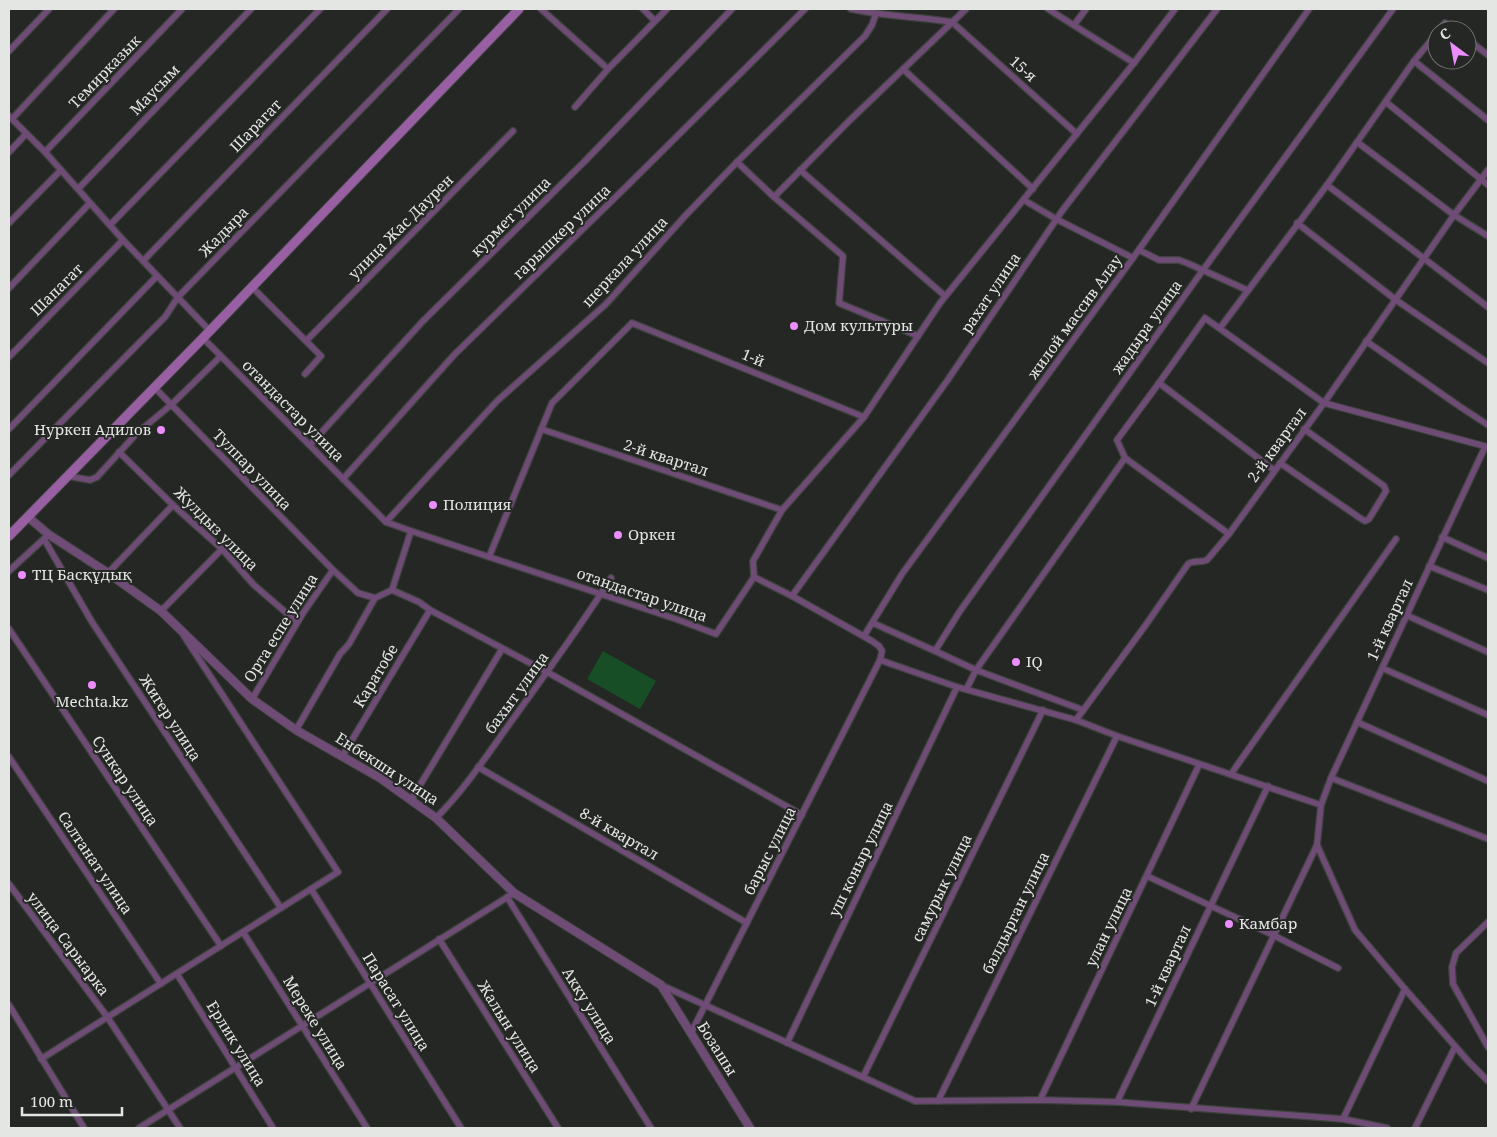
<svg xmlns="http://www.w3.org/2000/svg" width="1497" height="1137" font-family="'Noto Serif',serif">
	<rect width="100%" height="100%" fill="#242724"/>
	<polygon fill="#174e25" points="603,651 656,681 640,709 587,679"/>
	<g fill="none" stroke-linecap="round" stroke-linejoin="round">
		<g stroke="#3f423f" stroke-width="8">
			<g id="minor">
				<polyline points="541,9 608,69"/>
				<polyline points="643,9 655,21"/>
				<path d="M851 9C884 16 918 17 952 22"/>
				<polyline points="1048,9 1134,63"/>
				<polyline points="952,22 1077,134"/>
				<polyline points="1074,25 1086,9"/>
				<polyline points="1439,30 1445,23 1454,30"/>
				<polyline points="1467,39 1488,55"/>
				<polyline points="9,51 49,9"/>
				<polyline points="1414,61 1488,120"/>
				<polyline points="903,69 1033,189"/>
				<polyline points="1386,102 1488,185"/>
				<polyline points="575,107 608,69 667,9"/>
				<polyline points="9,116 45,152 123,240 210,331"/>
				<polyline points="12,119 114,9"/>
				<polyline points="1357,142 1454,215 1488,236"/>
				<polyline points="9,152 26,134"/>
				<polyline points="45,152 182,9"/>
				<polyline points="737,162 774,197 843,256 839,303 918,336"/>
				<polyline points="800,170 945,296"/>
				<polyline points="1327,185 1488,307"/>
				<polyline points="78,189 251,9"/>
				<polyline points="774,197 849,121 966,9"/>
				<polyline points="1024,200 1056,219 1133,258"/>
				<polyline points="9,223 61,170"/>
				<polyline points="1297,223 1396,300 1488,363"/>
				<polyline points="110,225 320,9"/>
				<polyline points="1139,250 1159,260 1179,260 1187,263 1247,290"/>
				<polyline points="143,261 387,9"/>
				<polyline points="252,287 321,356 305,374"/>
				<polyline points="9,288 90,203"/>
				<polyline points="1220,328 1327,185 1414,61 1437,33"/>
				<polyline points="306,341 513,131"/>
				<polyline points="1366,341 1459,406 1488,425"/>
				<polyline points="9,357 123,240"/>
				<polyline points="1159,383 1274,470"/>
				<polyline points="154,387 333,570 358,593 375,598 392,590 411,531 386,522 203,338"/>
				<polyline points="9,429 157,276"/>
				<polyline points="541,429 782,510"/>
				<polyline points="310,445 423,321 586,160 732,9"/>
				<polyline points="119,452 174,506 222,549 254,585 297,622"/>
				<polyline points="1125,458 1229,534"/>
				<polyline points="1280,463 1360,518 1365,521 1369,519 1386,491 1384,486 1304,429"/>
				<polyline points="9,475 149,333 165,317 178,297 459,9"/>
				<polyline points="67,476 90,480 97,477 137,433 171,405 221,356"/>
				<polyline points="343,479 454,355 629,184 805,9"/>
				<polyline points="386,522 497,401 606,304 685,216 737,162 865,36 872,25 876,14"/>
				<polyline points="411,531 676,619 716,634 754,577 792,596 872,641 879,646 882,651 880,660"/>
				<polyline points="1442,537 1488,558"/>
				<polyline points="44,539 92,622 281,908"/>
				<polyline points="489,557 552,403 632,323 864,417"/>
				<polyline points="1429,566 1488,590"/>
				<polyline points="9,571 46,537"/>
				<polyline points="108,573 173,505"/>
				<polyline points="754,577 753,561 782,510 864,417 940,303 1134,63 1175,9"/>
				<polyline points="392,590 419,602 430,610 547,672 802,815"/>
				<polyline points="792,596 947,381 1062,211 1217,9"/>
				<polyline points="161,611 222,549"/>
				<polyline points="1406,615 1488,652"/>
				<polyline points="873,623 935,651 960,611 1203,270 1393,9"/>
				<polyline points="9,629 221,946"/>
				<polyline points="864,636 902,574 1133,258 1309,9"/>
				<polyline points="935,651 976,670 1083,710"/>
				<polyline points="1382,668 1488,715"/>
				<polyline points="967,688 976,670 1125,458 1117,440 1159,383 1205,318 1324,403 1488,447"/>
				<polyline points="252,699 303,613 333,570"/>
				<path d="M1076 720 1145 626 1188 564C1194 560 1201 563 1207 560L1229 534 1324 403 1454 215 1488 170"/>
				<polyline points="1357,722 1488,781"/>
				<polyline points="296,730 340,654 349,644 375,598"/>
				<polyline points="343,755 430,610"/>
				<polyline points="9,757 161,984"/>
				<polyline points="478,767 747,923"/>
				<polyline points="1231,774 1396,539"/>
				<polyline points="1331,778 1488,839"/>
				<polyline points="411,800 502,649"/>
				<path d="M436 818C466 788 489 752 513 719 547 672 581 626 611 578"/>
				<polyline points="1147,876 1273,935 1338,968"/>
				<polyline points="9,884 108,1018 180,1128"/>
				<polyline points="311,889 461,1128"/>
				<polyline points="507,897 651,1128"/>
				<polyline points="1488,922 1456,953 1452,967 1453,984 1488,1047"/>
				<polyline points="243,932 367,1128"/>
				<polyline points="439,939 558,1128"/>
				<polyline points="177,974 273,1128"/>
				<polyline points="661,985 915,1101 1040,1100 1117,1102 1343,1119 1405,989 1355,930 1317,845 1321,805 1331,778 1485,447"/>
				<polyline points="1405,989 1469,1062 1488,1081"/>
				<polyline points="9,1005 84,1128"/>
				<polyline points="691,1033 880,660 957,687 1076,720 1117,736 1321,805"/>
				<polyline points="787,1043 957,687"/>
				<polyline points="41,1059 338,872 184,636"/>
				<polyline points="863,1077 1043,710"/>
				<polyline points="1040,1100 1199,765"/>
				<polyline points="938,1101 1117,736"/>
				<polyline points="1117,1102 1268,786"/>
				<polyline points="1191,1109 1317,845"/>
				<polyline points="1343,1119 1387,1128"/>
				<polyline points="139,1128 514,893"/>
				<polyline points="1415,1128 1455,1047"/>
			</g>
		</g>
		<g stroke="#3f423f" stroke-width="10">
			<polyline id="tertiary" points="28,517 48,534 108,573 161,611 252,699 296,730 380,778 436,818 514,893 661,985 750,1128"/>
		</g>
		<g stroke="#3f423f" stroke-width="11">
			<polyline id="secondary" points="9,536 203,338 519,9"/>
		</g>
		<use href="#minor" stroke="#6f4c76" stroke-width="5.5"/>
		<use href="#tertiary" stroke="#6f4c76" stroke-width="8"/>
		<use href="#secondary" stroke="#9860a3" stroke-width="9"/>
	</g>
	<g fill="#eb8dfc" stroke="#242724" stroke-width="2">
		<circle cx="794" cy="326" r="5"/>
		<circle cx="161" cy="430" r="5"/>
		<circle cx="433" cy="505" r="5"/>
		<circle cx="618" cy="535" r="5"/>
		<circle cx="22" cy="575" r="5"/>
		<circle cx="1016" cy="662" r="5"/>
		<circle cx="92" cy="685" r="5"/>
		<circle cx="1229" cy="924" r="5"/>
	</g>
	<g text-anchor="middle" stroke-width="4" stroke-linejoin="round" paint-order="stroke">
		<g font-size="15" fill="#e4e6e4" stroke="#242724">
			<text transform="translate(1023 69) rotate(42)" y="5">15-я</text>
			<text transform="translate(105 72) rotate(-46)" y="5">Темирказык</text>
			<text transform="translate(155 90) rotate(-46)" y="5">Маусым</text>
			<text transform="translate(256 126) rotate(-46)" y="5">Шарагат</text>
			<text transform="translate(511 217) rotate(-45)" y="5">курмет улица</text>
			<text transform="translate(401 227) rotate(-45)" y="5">улица Жас Даурен</text>
			<text transform="translate(224 232) rotate(-46)" y="5">Жадыра</text>
			<text transform="translate(562 232) rotate(-44)" y="5">гарышкер улица</text>
			<text transform="translate(625 262) rotate(-47)" y="5">шеркала улица</text>
			<text transform="translate(57 290) rotate(-45)" y="5">Шапагат</text>
			<text transform="translate(991 293) rotate(-56)" y="5">рахат улица</text>
			<text transform="translate(1075 317) rotate(-54)" y="5">жилой массив Алау</text>
			<text transform="translate(1147 327) rotate(-55)" y="5">жадыра улица</text>
			<text transform="translate(753 358) rotate(22)" y="5">1-й</text>
			<text transform="translate(293 411) rotate(45)" y="5">отандастар улица</text>
			<text transform="translate(1277 445) rotate(-54)" y="5">2-й квартал</text>
			<text transform="translate(666 458) rotate(18)" y="5">2-й квартал</text>
			<text transform="translate(252 470) rotate(46)" y="5">Тулпар улица</text>
			<text transform="translate(216 529) rotate(45)" y="5">Жулдыз улица</text>
			<text transform="translate(642 595) rotate(19)" y="5">отандастар улица</text>
			<text transform="translate(1390 620) rotate(-65)" y="5">1-й квартал</text>
			<text transform="translate(281 628) rotate(-58)" y="5">Орта еспе улица</text>
			<text transform="translate(376 676) rotate(-59)" y="5">Каратобе</text>
			<text transform="translate(517 693) rotate(-54)" y="5">бахыт улица</text>
			<text transform="translate(170 718) rotate(57)" y="5">Жигер улица</text>
			<text transform="translate(387 769) rotate(33)" y="5">Енбекши улица</text>
			<text transform="translate(125 781) rotate(56)" y="5">Сункар улица</text>
			<text transform="translate(619 834) rotate(30)" y="5">8-й квартал</text>
			<text transform="translate(770 851) rotate(-63)" y="5">барыс улица</text>
			<text transform="translate(861 859) rotate(-64)" y="5">уш коныр улица</text>
			<text transform="translate(95 863) rotate(56)" y="5">Салтанат улица</text>
			<text transform="translate(942 888) rotate(-64)" y="5">самурык улица</text>
			<text transform="translate(1016 913) rotate(-64)" y="5">балдырган улица</text>
			<text transform="translate(1109 927) rotate(-64)" y="5">улан улица</text>
			<text transform="translate(68 944) rotate(53)" y="5">улица Сарыарка</text>
			<text transform="translate(1168 966) rotate(-65)" y="5">1-й квартал</text>
			<text transform="translate(396 1002) rotate(58)" y="5">Парасат улица</text>
			<text transform="translate(589 1006) rotate(58)" y="5">Акку улица</text>
			<text transform="translate(315 1023) rotate(58)" y="5">Мереке улица</text>
			<text transform="translate(509 1027) rotate(58)" y="5">Жалын улица</text>
			<text transform="translate(236 1044) rotate(58)" y="5">Ерлик улица</text>
			<text transform="translate(717 1049) rotate(58)" y="5">Бозашы</text>
		</g>
		<g font-size="15" fill="#e4e6e4" stroke="#242724" text-anchor="start">
			<text x="804" y="331">Дом культуры</text>
			<text x="151" y="435" text-anchor="end">Нуркен Адилов</text>
			<text x="443" y="510">Полиция</text>
			<text x="628" y="540">Оркен</text>
			<text x="32" y="580">ТЦ Басқұдық</text>
			<text x="1026" y="667">IQ</text>
			<text x="92" y="707" text-anchor="middle">Mechta.kz</text>
			<text x="1239" y="929">Камбар</text>
		</g>
	</g>
	<rect width="1497" height="1137" fill="none" stroke="#e4e6e4" stroke-width="20"/>
	<g transform="translate(1452 45) rotate(328)"><circle r="24" fill="#242724" stroke="#717371"/>
	<path d="M0-4L9 19L0 12L-9 19Z" fill="#eb8dfc"/>
	<text y="-8" font-size="14" font-weight="bold" text-anchor="middle" fill="#e4e6e4">С</text>
	</g>
	<path d="M22 1107v8h100v-8" fill="none" stroke="#e4e6e4" stroke-width="2.5"/>
	<text x="30" y="1107" font-size="15" fill="#e4e6e4" stroke="#242724" stroke-width="4" paint-order="stroke">100 m</text>
</svg>
